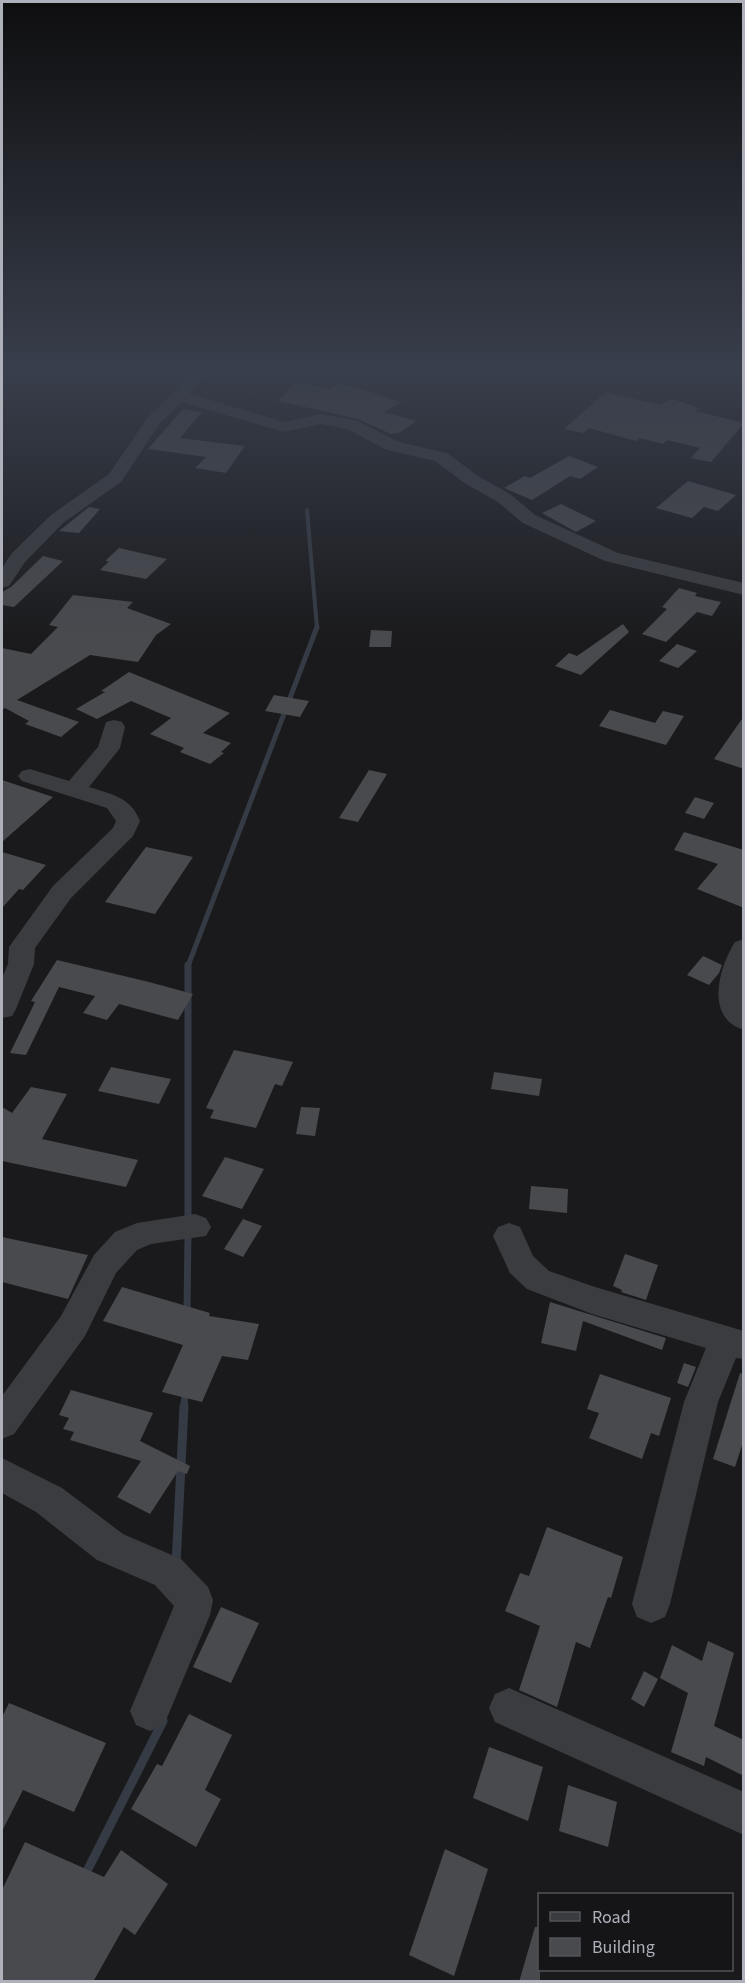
<svg xmlns="http://www.w3.org/2000/svg" width="745" height="1983" font-family="'Source Sans 3',sans-serif">
	<rect width="100%" height="100%" fill="#1a1a1c"/>
	<g fill="none" stroke-linecap="round" stroke-linejoin="round">
		<polyline stroke="#353b44" stroke-width="4" points="307,510 317,628"/>
		<polyline stroke="#353b44" stroke-width="5" points="188,966 317,627"/>
		<g stroke="#353b44" stroke-width="7">
			<polyline points="188,965 188,1223"/>
			<polyline points="187,1313 188,1233"/>
			<polyline points="184,1407 185,1392"/>
		</g>
		<g stroke="#353b44" stroke-width="9">
			<polyline points="176,1565 184,1406"/>
			<polyline points="85,1875 163,1721"/>
		</g>
	</g>
	<g fill="#494a4e">
		<polygon points="296,382 330,389 339,383 347,385 402,402 384,412 416,421 399,433 391,434 358,419 278,401"/>
		<polygon points="606,392 660,405 672,399 700,408 695,411 744,423 711,462 691,458 700,448 667,440 663,444 640,438 636,441 589,428 583,433 564,429"/>
		<polygon points="183,409 202,412 180,438 245,446 226,473 195,468 206,457 148,449"/>
		<polygon points="569,456 598,467 580,479 570,476 532,500 504,488 525,476 530,478"/>
		<polygon points="688,481 736,495 718,511 704,507 692,518 656,508"/>
		<polygon points="561,504 596,521 576,532 542,513"/>
		<polygon points="89,507 100,509 79,533 59,531"/>
		<polygon points="119,548 167,559 146,579 100,570 109,561 105,561"/>
		<polygon points="43,556 63,561 14,607 2,605 2,592 11,587"/>
		<polygon points="679,588 697,593 695,596 721,602 712,616 697,612 666,642 642,634 667,609 662,607"/>
		<polygon points="73,595 133,602 127,608 171,624 156,635 138,662 90,655 17,700 79,722 61,737 25,724 29,721 5,708 2,710 2,648 31,654 58,627 49,625"/>
		<polygon points="623,624 629,632 581,675 555,666 569,653 577,656"/>
		<polygon points="371,630 392,631 391,647 369,647"/>
		<polygon points="677,644 697,651 678,668 659,661"/>
		<polygon points="129,672 230,713 203,733 231,743 221,752 224,753 210,764 180,752 184,748 150,734 171,718 131,701 97,719 76,709 105,692 101,691"/>
		<polygon points="274,695 309,701 300,717 265,711"/>
		<polygon points="610,710 655,723 663,711 684,716 666,745 599,726"/>
		<polygon points="744,716 744,769 714,759"/>
		<polygon points="369,770 387,774 358,822 339,818"/>
		<polygon points="2,780 53,797 2,842"/>
		<polygon points="695,797 714,803 704,819 685,813"/>
		<polygon points="684,832 744,850 744,908 697,889 718,864 674,850"/>
		<polygon points="146,847 193,857 155,914 105,902"/>
		<polygon points="2,852 46,865 23,890 19,889 2,908"/>
		<polygon points="703,956 722,965 719,973 709,985 687,975"/>
		<polygon points="57,960 149,982 193,994 178,1020 119,1004 107,1020 83,1013 95,996 59,987 26,1055 10,1053 35,1002 31,1001"/>
		<polygon points="234,1050 293,1062 282,1086 275,1084 256,1128 210,1118 214,1110 206,1108"/>
		<polygon points="111,1067 171,1079 159,1104 98,1091"/>
		<polygon points="494,1072 542,1079 539,1096 491,1089"/>
		<polygon points="31,1087 67,1094 42,1139 138,1160 126,1187 2,1161 2,1107 12,1113"/>
		<polygon points="301,1107 320,1108 315,1136 296,1134"/>
		<polygon points="225,1157 264,1169 242,1209 202,1196"/>
		<polygon points="531,1186 568,1189 567,1213 529,1209"/>
		<polygon points="243,1219 262,1226 243,1257 224,1249"/>
		<polygon points="2,1237 88,1255 68,1299 2,1282"/>
		<polygon points="625,1254 658,1265 646,1300 621,1292 622,1290 613,1286"/>
		<polygon points="122,1287 210,1313 209,1316 259,1324 248,1360 222,1356 202,1402 162,1392 183,1345 103,1321"/>
		<polygon points="550,1302 666,1338 662,1350 583,1321 576,1351 541,1343"/>
		<polygon points="684,1363 696,1367 688,1387 677,1383"/>
		<polygon points="740,1373 744,1374 744,1439 735,1467 713,1459"/>
		<polygon points="600,1374 671,1398 659,1436 651,1433 642,1459 589,1438 599,1413 587,1409"/>
		<polygon points="71,1390 153,1413 140,1441 190,1466 187,1474 178,1471 150,1514 117,1497 141,1461 70,1440 74,1432 63,1429 69,1418 59,1415"/>
		<polygon points="547,1527 623,1557 611,1598 608,1597 590,1648 576,1642 557,1707 519,1690 540,1626 505,1611 520,1573 529,1576"/>
		<polygon points="221,1607 259,1623 231,1683 193,1667"/>
		<polygon points="708,1641 734,1653 714,1726 744,1740 744,1776 706,1757 704,1766 671,1752 688,1693 660,1678 672,1645 702,1661"/>
		<polygon points="644,1671 658,1679 644,1707 631,1699"/>
		<polygon points="9,1703 106,1743 74,1812 23,1790 2,1831 2,1717"/>
		<polygon points="189,1714 232,1735 205,1790 221,1799 196,1847 131,1809 157,1764 162,1766"/>
		<polygon points="489,1747 543,1767 528,1821 473,1798"/>
		<polygon points="568,1785 617,1802 608,1847 559,1831"/>
		<polygon points="25,1842 104,1877 121,1850 168,1884 135,1935 124,1927 93,1982 2,1982 2,1890"/>
		<polygon points="445,1849 488,1869 454,1976 409,1955"/>
		<polygon points="535,1927 540,1927 540,1982 519,1982"/>
	</g>
	<g fill="none" stroke-linecap="round" stroke-linejoin="round">
		<g fill="#3b3c40" fill-rule="evenodd">
			<polygon points="192,369 208,369 189,394 285,422 321,414 358,421 399,442 447,453 478,476 510,494 535,515 618,553 744,583 744,595 605,561 523,523 498,502 466,484 435,461 387,450 347,429 321,424 284,432 182,402 160,423 121,482 63,523 25,562 9,586 2,588 2,568 11,554 51,515 109,474 148,417 173,393"/>
			<path d="M114 720 122 722 125 727 120 748 89 787C111 794 131 797 140 821L133 836 71 898 35 948 34 964 16 1009 12 1016 2 1018V978L8 964 9 947 53 886 113 828 116 821 107 808 22 781 18 776 22 771 30 769 69 781 98 747 106 722Z"/>
			<path d="M744 939V1030C704 1018 719 967 735 942Z"/>
			<polygon points="195,1214 206,1218 211,1227 206,1236 151,1244 137,1250 116,1273 85,1336 14,1434 2,1439 2,1396 61,1316 94,1255 115,1232 137,1223"/>
			<polygon points="509,1223 520,1227 533,1256 549,1271 595,1287 744,1331 744,1359 736,1358 718,1402 670,1604 665,1617 651,1623 637,1617 632,1604 684,1402 706,1348 592,1314 527,1289 510,1273 493,1236 498,1227"/>
			<polygon points="2,1458 62,1488 123,1534 181,1559 208,1587 213,1600 210,1615 164,1725 150,1731 136,1725 130,1711 174,1606 155,1585 97,1560 36,1512 2,1493"/>
			<polygon points="509,1688 744,1792 744,1835 495,1722 489,1708 495,1694"/>
		</g>
	</g>
	<linearGradient id="sky" x2="0" y2="1"><stop stop-color="#0e0e0f"/><stop offset="0.57" stop-color="#383e4b"/><stop offset="1" stop-color="#383e4b" stop-opacity="0"/></linearGradient>
	<rect width="745" height="646" fill="url(#sky)"/>
	<rect width="745" height="1983" fill="none" stroke="#aeb1ba" stroke-width="6"/>
	<rect x="538" y="1893" width="195" height="78" fill="#151517" stroke="#525358" stroke-width="1.5"/>
	<rect x="550" y="1912" width="30" height="9" fill="#3b3c40" stroke="#525358" stroke-width="1.5"/>
	<text x="592" y="1923" font-size="18" fill="#aeb1ba">Road</text>
	<rect x="550" y="1938" width="30" height="18" fill="#494a4e" stroke="#525358" stroke-width="1.5"/>
	<text x="592" y="1953" font-size="18" fill="#aeb1ba">Building</text>
</svg>
